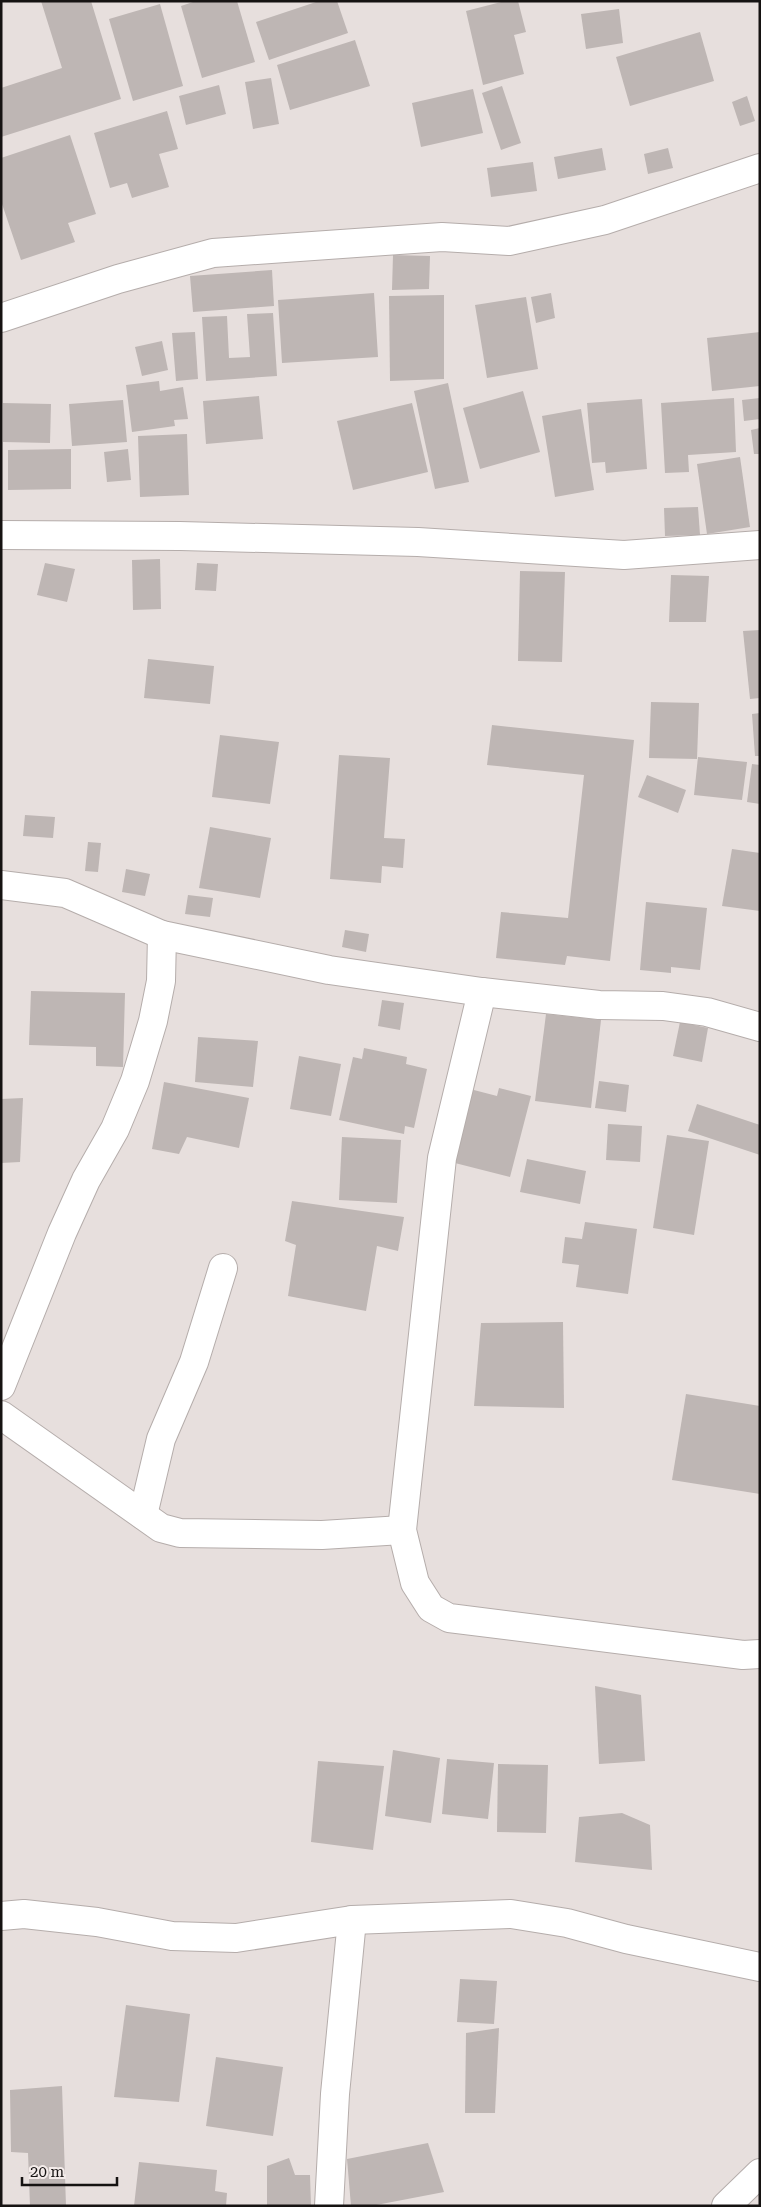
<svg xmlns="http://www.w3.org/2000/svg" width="761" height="2207" font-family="'Roboto Serif',serif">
	<rect width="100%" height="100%" fill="#e7dfdd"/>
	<g fill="#beb6b4">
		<polygon points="41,1 91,1 121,99 1,137 1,88 62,68"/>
		<polygon points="196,1 237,1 255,62 202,78 181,6"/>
		<polygon points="319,1 337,1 348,33 269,60 256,22"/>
		<polygon points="505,1 518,1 526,32 514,35 524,74 483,85 466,11"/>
		<polygon points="160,4 183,86 133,101 109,19"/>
		<polygon points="619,9 623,43 586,49 581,14"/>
		<polygon points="700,32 714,81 630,106 616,57"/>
		<polygon points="355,40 370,86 290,110 277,65"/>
		<polygon points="271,78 279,124 253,129 245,82"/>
		<polygon points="219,85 226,114 186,125 179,96"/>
		<polygon points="502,86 521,143 501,150 482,93"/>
		<polygon points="473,89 483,133 421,147 412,103"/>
		<polygon points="747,96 755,121 740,126 732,102"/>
		<polygon points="167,111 178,149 159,154 169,187 132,198 127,183 110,188 94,133"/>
		<polygon points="70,135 96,214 68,223 75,242 21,260 1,201 1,158"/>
		<polygon points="602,148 606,170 558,179 554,157"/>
		<polygon points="668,148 673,168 648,174 644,154"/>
		<polygon points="533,162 537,191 491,197 487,168"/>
		<polygon points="393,255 430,256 429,289 392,290"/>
		<polygon points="272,270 274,306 193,312 190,276"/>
		<polygon points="374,293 378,357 282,363 278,300"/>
		<polygon points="551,293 555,318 536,323 531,297"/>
		<polygon points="444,295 444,379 390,381 389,296"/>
		<polygon points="526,297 538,369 487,378 475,305"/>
		<polygon points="273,313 277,376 206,381 202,317 227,316 229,358 250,357 247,314"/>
		<polygon points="195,332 198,379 176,381 172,333"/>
		<polygon points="760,332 760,386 712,391 707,338"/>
		<polygon points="162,341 168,370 142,376 135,347"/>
		<polygon points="159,381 160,391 183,387 188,419 174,420 175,426 132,432 126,385"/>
		<polygon points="448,383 469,482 435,489 414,391"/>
		<polygon points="523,391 540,452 480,469 463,408"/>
		<polygon points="259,396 263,439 206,444 203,401"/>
		<polygon points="734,398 736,452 688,455 689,472 665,473 661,403"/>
		<polygon points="760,398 760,419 744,421 742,400"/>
		<polygon points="642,399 647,469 606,473 605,462 592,463 587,403"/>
		<polygon points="123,400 127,442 72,446 69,404"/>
		<polygon points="3,403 51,404 50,443 3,442"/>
		<polygon points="412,403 428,472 353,490 337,421"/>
		<polygon points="581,409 594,490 555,497 542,416"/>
		<polygon points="760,428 760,454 754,454 751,430"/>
		<polygon points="187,434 189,495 140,497 138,436"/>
		<polygon points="71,449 71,489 8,490 8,450"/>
		<polygon points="128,449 131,480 107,482 104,452"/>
		<polygon points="740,457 750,527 707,534 697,464"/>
		<polygon points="698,507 700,535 665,536 664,508"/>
		<polygon points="160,559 161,609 133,610 132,560"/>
		<polygon points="45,563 75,569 67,602 37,595"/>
		<polygon points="197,563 218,564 216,591 195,590"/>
		<polygon points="520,571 565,572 562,662 518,661"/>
		<polygon points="671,575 709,576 706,622 669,622"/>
		<polygon points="760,630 760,698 750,699 743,631"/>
		<polygon points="148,659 214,666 210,704 144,698"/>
		<polygon points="651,702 699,703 697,759 649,758"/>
		<polygon points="760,713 760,756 755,756 752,714"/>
		<polygon points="492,725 634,740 610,961 567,956 565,965 496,958 501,912 568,918 584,775 487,765"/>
		<polygon points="220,735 279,742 270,804 212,797"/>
		<polygon points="339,755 390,758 384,838 405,839 403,868 382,866 381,883 330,879"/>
		<polygon points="698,757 747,762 742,800 694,795"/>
		<polygon points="752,764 760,765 760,804 747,802"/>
		<polygon points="647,775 686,790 678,813 638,797"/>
		<polygon points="25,815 55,817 53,838 23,836"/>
		<polygon points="210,827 271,838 260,898 199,888"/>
		<polygon points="88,842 101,843 98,872 85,871"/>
		<polygon points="732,849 760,853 760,911 722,906"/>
		<polygon points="126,869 150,874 145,896 122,892"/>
		<polygon points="188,895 213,898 210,917 185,914"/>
		<polygon points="646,902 707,908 700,970 671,967 671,973 640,970"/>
		<polygon points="345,930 369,934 366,952 342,947"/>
		<polygon points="31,991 125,993 123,1067 96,1066 96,1047 29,1045"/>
		<polygon points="382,1000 404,1003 400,1030 378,1026"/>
		<polygon points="546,1014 601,1020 591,1108 535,1101"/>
		<polygon points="680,1022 708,1028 702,1062 673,1056"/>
		<polygon points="198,1037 258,1041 253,1087 195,1082"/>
		<polygon points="364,1048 407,1057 406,1064 427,1069 414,1128 405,1126 404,1134 339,1120 353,1057 362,1059"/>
		<polygon points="299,1056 341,1064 331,1116 290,1109"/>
		<polygon points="599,1081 629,1085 626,1112 595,1108"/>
		<polygon points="164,1082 249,1098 239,1148 187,1137 179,1154 152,1149"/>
		<polygon points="499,1088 531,1096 510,1177 451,1162 470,1089 497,1096"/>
		<polygon points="23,1098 20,1162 1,1163 1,1099"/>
		<polygon points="697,1104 760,1125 760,1155 688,1131"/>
		<polygon points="608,1124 642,1126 640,1162 606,1160"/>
		<polygon points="667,1135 709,1141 694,1235 653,1228"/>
		<polygon points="342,1137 401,1140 397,1203 339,1200"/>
		<polygon points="527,1159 586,1171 580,1204 520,1192"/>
		<polygon points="292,1201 404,1217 398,1251 377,1246 366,1311 288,1296 296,1245 285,1241"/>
		<polygon points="585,1222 637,1229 628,1294 576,1287 579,1265 562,1263 565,1237 582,1239"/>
		<polygon points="563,1322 564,1408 474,1406 481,1323"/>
		<polygon points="686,1394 760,1406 760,1494 672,1480"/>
		<polygon points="595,1686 641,1695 645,1761 599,1764"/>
		<polygon points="393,1750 440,1758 431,1823 385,1816"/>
		<polygon points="447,1759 494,1763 488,1819 442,1814"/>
		<polygon points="318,1761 384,1766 373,1850 311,1842"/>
		<polygon points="498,1764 548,1765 546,1833 497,1832"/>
		<polygon points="622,1813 650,1825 652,1870 575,1862 579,1817"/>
		<polygon points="460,1979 497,1981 494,2024 457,2022"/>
		<polygon points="126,2005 190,2014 179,2102 114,2097"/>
		<polygon points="499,2028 495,2113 465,2113 466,2033"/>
		<polygon points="216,2057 283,2067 273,2136 206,2126"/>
		<polygon points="62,2086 66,2206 30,2206 28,2153 11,2152 10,2090"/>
		<polygon points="428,2143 444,2192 371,2206 351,2206 347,2159"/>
		<polygon points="289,2158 295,2175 310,2175 311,2206 267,2206 267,2166"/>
		<polygon points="139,2162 217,2170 215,2191 227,2193 226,2206 134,2206"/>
	</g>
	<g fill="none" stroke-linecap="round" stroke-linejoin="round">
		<g stroke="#b5adab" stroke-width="30">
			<g id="street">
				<polyline points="1,318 118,279 213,253 442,237 509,241 605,220 760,168"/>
				<polyline points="1,535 180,536 418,542 624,555 760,545"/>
				<polyline points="1,885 65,893 162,935 329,970 482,992 599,1005 663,1006 707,1012 760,1027"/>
				<polyline points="482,992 442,1158 402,1530 415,1583 431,1608 449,1618 743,1655 760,1654"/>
				<polyline points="1,1386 62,1233 86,1180 115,1129 135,1081 153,1021 161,981 162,935"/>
				<polyline points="1,1415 161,1528 180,1533 322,1535 402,1530"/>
				<polyline points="143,1515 161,1439 194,1362 223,1268"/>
				<polyline points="1,1916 24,1914 97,1922 172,1936 236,1938 352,1920 511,1914 567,1923 626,1939 760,1967"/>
				<polyline points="329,2206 335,2094 352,1920"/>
				<polyline points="726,2206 760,2173"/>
			</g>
		</g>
		<use href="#street" stroke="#fff" stroke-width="28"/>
	</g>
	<rect width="761" height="2207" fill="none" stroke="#161312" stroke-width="5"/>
	<path d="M22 2177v8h95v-8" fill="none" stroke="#161312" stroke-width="2.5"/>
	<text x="30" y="2177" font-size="15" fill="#161312" stroke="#f4ecea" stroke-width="4" paint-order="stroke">20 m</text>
</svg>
